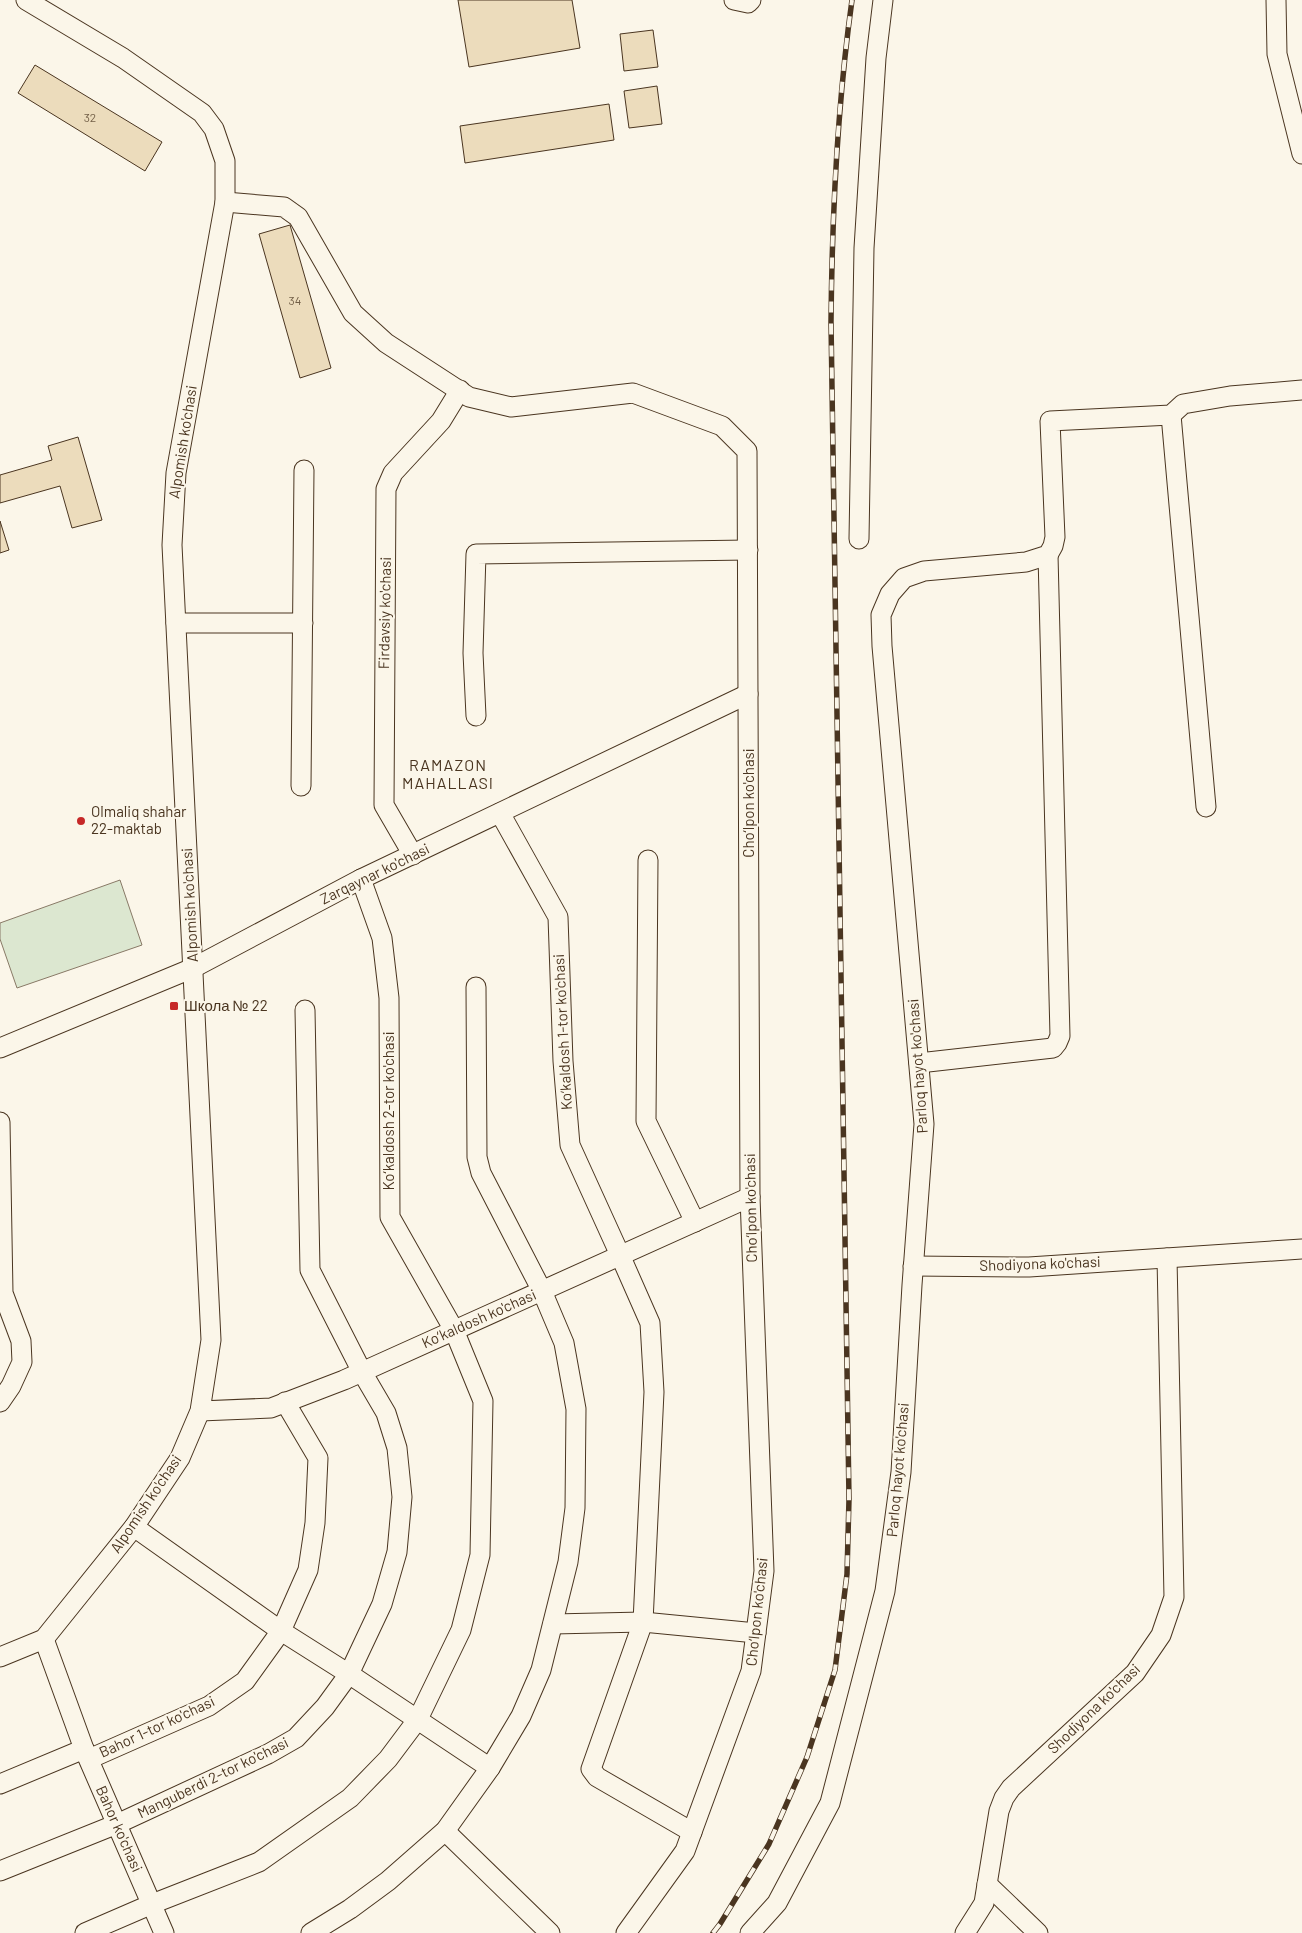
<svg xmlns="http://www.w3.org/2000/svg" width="1302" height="1933" font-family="Barlow,sans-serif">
	<rect width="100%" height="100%" fill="#fbf6e9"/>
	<polygon fill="#dce7d0" stroke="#887966" points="120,880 142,945 17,988 0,939 0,923"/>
	<g fill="#ecdcbc" stroke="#4a3520">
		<polygon points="458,0 572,0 580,48 469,67"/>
		<polygon points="653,30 658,67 624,71 620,34"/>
		<polygon points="35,65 162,142 145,171 18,93"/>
		<polygon points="657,86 662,124 629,128 624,91"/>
		<polygon points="609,104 614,140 465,163 460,126"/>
		<polygon points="290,225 331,368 300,378 259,234"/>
		<polygon points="78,437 102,520 72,528 60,486 0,503 0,475 52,460 48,446"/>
		<polygon points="0,521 9,550 0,553"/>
	</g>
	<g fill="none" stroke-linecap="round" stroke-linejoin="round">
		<g stroke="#4a3520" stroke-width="21">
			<g id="minor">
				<polyline points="734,0 748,3 751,0"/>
				<polyline points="1276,0 1277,54 1302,154"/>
				<polyline points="225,202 284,207 298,217 353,313 386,343 469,397 511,407 633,393 722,426 747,451 750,1197 764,1571 751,1671 685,1851 626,1933"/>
				<polyline points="1171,415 1206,807"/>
				<polyline points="859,539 864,248 876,58 883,0"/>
				<polyline points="176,623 303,623"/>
				<polyline points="476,716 473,653 476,554 748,550"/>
				<polyline points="301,786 304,470"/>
				<polyline points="500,813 558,917 563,1061 570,1145 620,1255 650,1323 654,1392 643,1622 591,1769 597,1777 692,1832"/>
				<polyline points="413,855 384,805 386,489 393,473 441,421 460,390"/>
				<polyline points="648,860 646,1121 695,1222"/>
				<polyline points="0,1048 193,968 361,879 748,694"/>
				<polyline points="919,1063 1053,1048 1057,1043 1060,1036 1048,555"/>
				<polyline points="0,1122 3,1293 21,1341 22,1362 11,1386 0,1402"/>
				<polyline points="913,1266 1029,1267 1302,1249"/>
				<polyline points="200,1411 271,1408 344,1380 750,1197"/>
				<polyline points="134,1527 281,1631 349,1674 490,1768"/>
				<polyline points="553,1624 643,1622 756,1633"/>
				<polyline points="44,1639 84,1749 164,1933"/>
				<polyline points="0,1657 44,1639 134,1527 180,1458 200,1411 211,1340 172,545 176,473 225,202 225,161 214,129 202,113 123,58 26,0"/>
				<polyline points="89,1759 209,1706 245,1681 281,1631 308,1570 315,1523 318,1458 285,1402"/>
				<polyline points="0,1784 84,1749"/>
				<polyline points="445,1831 550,1933"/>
				<polyline points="0,1871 117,1824 268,1754 296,1738 325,1707 349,1674 382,1604 397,1552 402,1497 397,1448 386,1413 362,1372 310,1270 305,1010"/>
				<polyline points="987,1884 1038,1933"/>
				<polyline points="85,1933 152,1904 259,1862 350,1798 388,1759 418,1719 461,1630 480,1555 483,1401 454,1330 390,1217 389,998 382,938 361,879"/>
				<polyline points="311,1933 350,1909 388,1881 445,1831 490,1768 521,1716 541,1670 568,1562 575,1508 576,1409 564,1343 542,1291 481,1173 477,1157 476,987"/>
				<polyline points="750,1933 777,1903 830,1803 885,1591 901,1472 912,1285 924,1124 882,646 881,615 890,594 904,578 924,571 1026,562 1048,555 1053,546 1055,537 1050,421 1171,415 1183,404 1230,396 1302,390"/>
				<polyline points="965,1933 984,1903 999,1811 1004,1798 1011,1788 1135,1673 1161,1635 1174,1597 1167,1258"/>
			</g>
		</g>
		<use href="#minor" stroke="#fbf6e9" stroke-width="19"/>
		<g stroke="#4a3520" stroke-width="5.5">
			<path id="rail" d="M713 1933 720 1924 769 1844 807 1757 835 1670 847 1574 849 1499 831 322C832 214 837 107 852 0"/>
		</g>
		<use href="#rail" stroke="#fbf6e9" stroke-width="4" stroke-dasharray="11" stroke-linecap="butt"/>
	</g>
	<g fill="#c62828" stroke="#fbf6e9" stroke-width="2">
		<circle cx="81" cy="821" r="5"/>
		<rect x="169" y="1001" width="10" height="10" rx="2.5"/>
	</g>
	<g text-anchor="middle" stroke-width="4" stroke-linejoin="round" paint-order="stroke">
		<g font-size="12" fill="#725f47">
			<text x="90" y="122">32</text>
			<text x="295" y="305">34</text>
		</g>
		<g font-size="15" fill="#4a3520" stroke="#fbf6e9">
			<text transform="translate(183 442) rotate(-81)" y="5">Alpomish ko'chasi</text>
			<text transform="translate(385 613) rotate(-89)" y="5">Firdavsiy ko'chasi</text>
			<text transform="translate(749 803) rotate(-90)" y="5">Cho‘lpon ko'chasi</text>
			<text transform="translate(375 874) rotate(-26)" y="5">Zarqaynar ko'chasi</text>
			<text transform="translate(190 905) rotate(-93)" y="5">Alpomish ko'chasi</text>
			<text transform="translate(563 1032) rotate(-93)" y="5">Ko‘kaldosh 1-tor ko'chasi</text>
			<text transform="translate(918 1066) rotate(-94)" y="5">Parloq hayot ko'chasi</text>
			<text transform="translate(389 1111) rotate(-90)" y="5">Ko‘kaldosh 2-tor ko'chasi</text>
			<text transform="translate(751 1208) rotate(-91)" y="5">Cho‘lpon ko'chasi</text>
			<text transform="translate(1040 1264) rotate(-2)" y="5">Shodiyona ko'chasi</text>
			<text transform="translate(479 1319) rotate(-24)" y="5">Ko‘kaldosh ko'chasi</text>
			<text transform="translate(898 1470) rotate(-85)" y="5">Parloq hayot ko'chasi</text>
			<text transform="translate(146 1504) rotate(-56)" y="5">Alpomish ko'chasi</text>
			<text transform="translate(757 1612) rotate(-84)" y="5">Cho‘lpon ko'chasi</text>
			<text transform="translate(1094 1709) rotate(-44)" y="5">Shodiyona ko'chasi</text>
			<text transform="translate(157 1727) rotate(-25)" y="5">Bahor 1-tor ko'chasi</text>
			<text transform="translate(213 1778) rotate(-26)" y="5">Manguberdi 2-tor ko'chasi</text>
			<text transform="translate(119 1829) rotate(66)" y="5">Bahor ko'chasi</text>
		</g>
		<g font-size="15" fill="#4a3520" stroke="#fbf6e9" text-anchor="start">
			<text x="91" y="817">Olmaliq shahar<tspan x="91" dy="17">22-maktab</tspan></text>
			<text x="184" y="1011">Школа № 22</text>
		</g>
		<g font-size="16" letter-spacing="1" fill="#4a3520" stroke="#fbf6e9">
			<text x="448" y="771">RAMAZON<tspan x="448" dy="18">MAHALLASI</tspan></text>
		</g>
	</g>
</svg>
